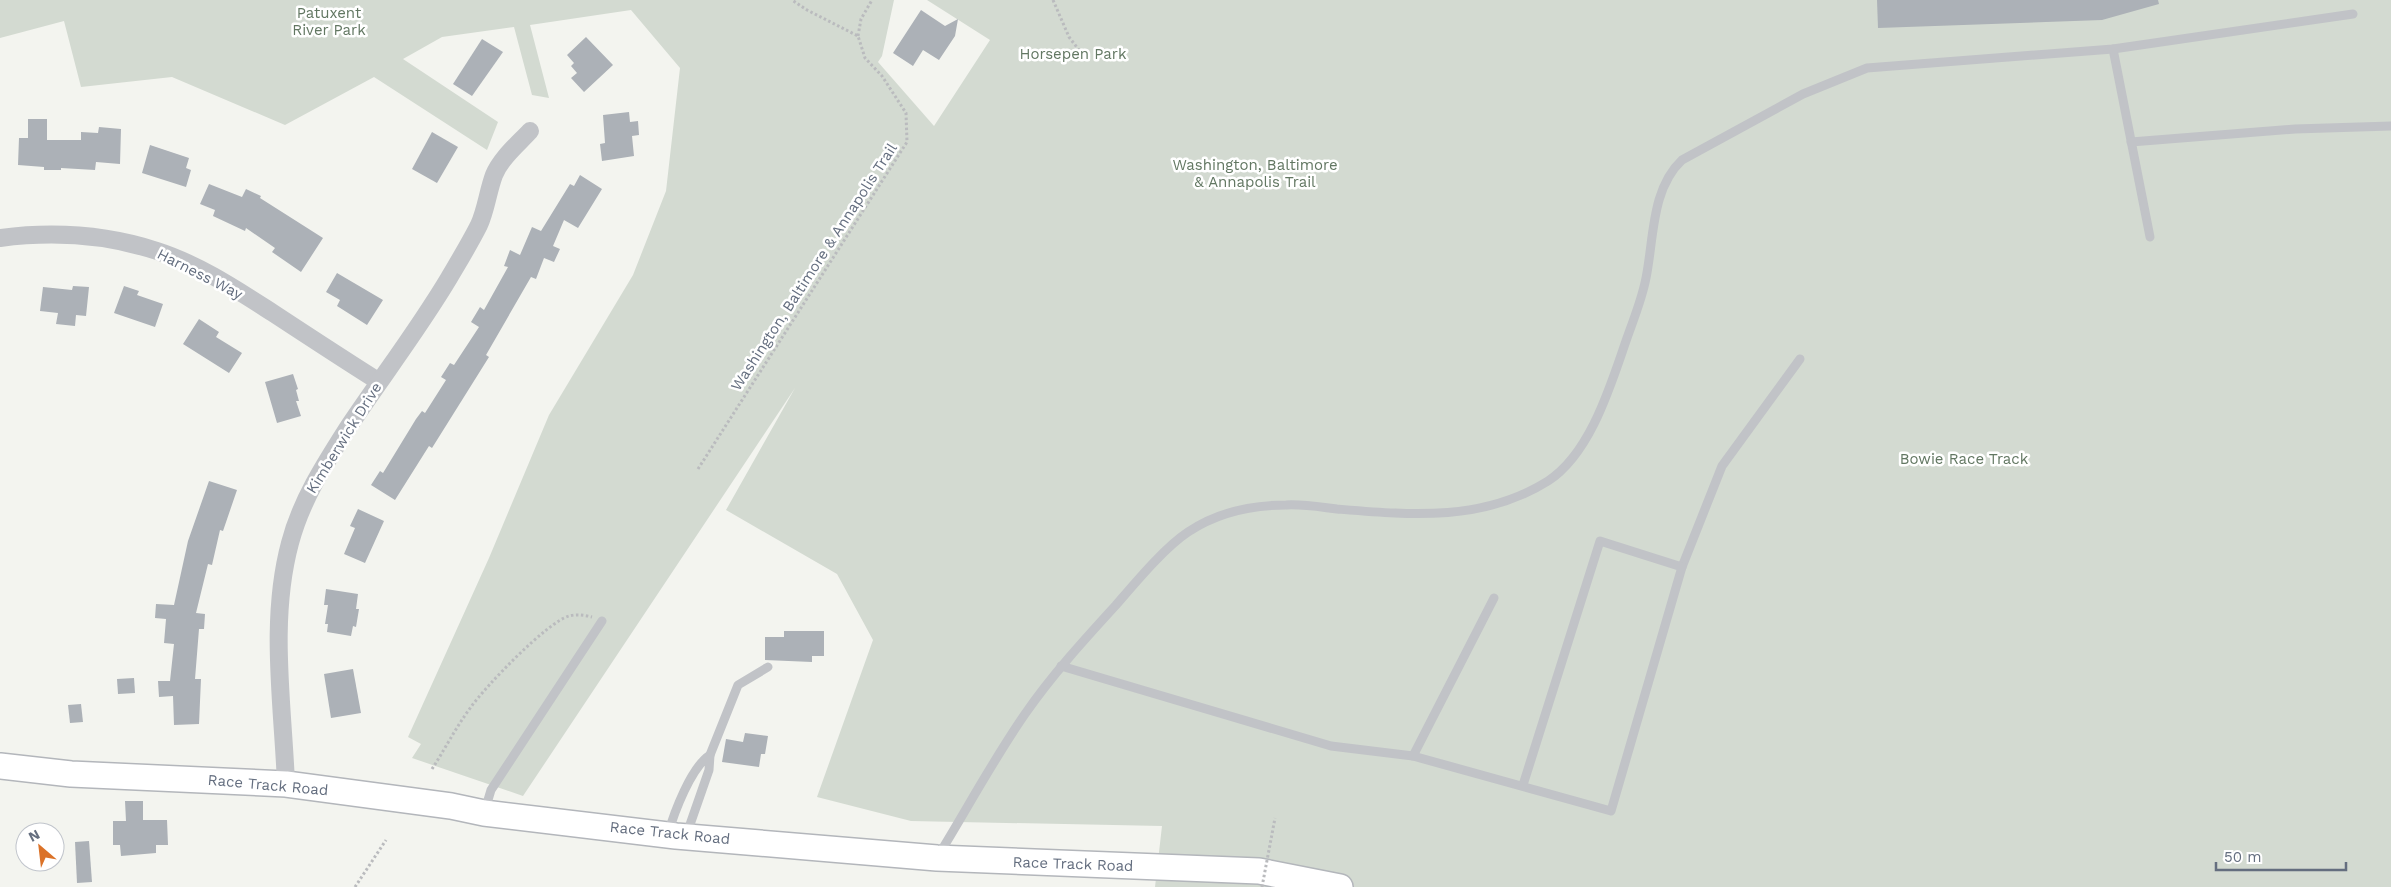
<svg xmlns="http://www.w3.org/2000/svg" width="2391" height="887" font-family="'Work Sans',sans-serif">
	<rect width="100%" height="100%" fill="#f3f4ef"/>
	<polygon fill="#d3dad1" points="0,0 894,0 882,56 878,62 934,126 990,40 927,0 2391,0 2391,887 1155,887 1162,826 911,821 817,797 873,640 837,574 726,510 795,388 523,796 412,758 421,744 408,737 489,558 549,415 633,275 666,191 680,68 631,10 530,25 549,98 532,95 514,27 442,37 403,59 498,122 487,150 374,77 285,125 172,77 81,87 64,21 0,38"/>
	<g fill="#acb1b7">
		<polygon points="1877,0 2158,0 2159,4 2102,20 1878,28"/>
		<polygon points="921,10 945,26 958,19 955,36 939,60 923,50 913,66 893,53"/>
		<polygon points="586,37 613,65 584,92 571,78 577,73 571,66 574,63 567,55"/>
		<polygon points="482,39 503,52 472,96 453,84"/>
		<polygon points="629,112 630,122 638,121 639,135 632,136 634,156 602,161 600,144 605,143 603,115"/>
		<polygon points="28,119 47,119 47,140 81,140 81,132 98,133 99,127 121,129 120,164 96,162 95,170 61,168 61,170 44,170 44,167 18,165 19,138 28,138"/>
		<polygon points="432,132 458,147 437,183 412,169"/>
		<polygon points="150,145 189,158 186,168 191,170 186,187 142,173"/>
		<polygon points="580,175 602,189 578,228 564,220 553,246 560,249 554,262 544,258 536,279 531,277 486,355 489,357 432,448 429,446 395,500 371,485 380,471 383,473 416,419 422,411 425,413 446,380 441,377 450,363 454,365 479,327 471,322 480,307 484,310 508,267 504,266 510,250 520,255 532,227 541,231 570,184 574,186"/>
		<polygon points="209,184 242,197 246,189 261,196 260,198 323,238 301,272 272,252 275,248 246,228 245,231 213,216 215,210 200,204"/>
		<polygon points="337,273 383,300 367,325 337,306 340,300 326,292"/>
		<polygon points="73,286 89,287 86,316 76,315 75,326 56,324 58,313 40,311 43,287 72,290"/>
		<polygon points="124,286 139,291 137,295 163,304 155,327 114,313"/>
		<polygon points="199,319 219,332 216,337 242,353 229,373 183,344"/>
		<polygon points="293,374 298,389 296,390 299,401 296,401 301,416 277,423 265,382"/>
		<polygon points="209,481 237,490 223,531 220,530 212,565 208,564 196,613 205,614 204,629 199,629 195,679 201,679 199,724 174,725 173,696 159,697 158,681 170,681 174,644 164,643 166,619 155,618 156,604 174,605 188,541"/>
		<polygon points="358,509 384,521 365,563 344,554 355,528 350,526"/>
		<polygon points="326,589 358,594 356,609 359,609 356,627 353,626 351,636 327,632 328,624 325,624 328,605 324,605"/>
		<polygon points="784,631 824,631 824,656 812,656 812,662 765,660 765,637 784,637"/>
		<polygon points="353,669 361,713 331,718 324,674"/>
		<polygon points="134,678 135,693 118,694 117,679"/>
		<polygon points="81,704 83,722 70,723 68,705"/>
		<polygon points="745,733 768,736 765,754 761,754 759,767 722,762 726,739 743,742"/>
		<polygon points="125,801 143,801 143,820 167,820 168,845 156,845 156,853 121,856 120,845 113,845 113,821 126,821"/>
		<polygon points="89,841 92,882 77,883 75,842"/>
	</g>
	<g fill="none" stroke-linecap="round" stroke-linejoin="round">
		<g stroke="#b3b6bb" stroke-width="28">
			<polyline id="secondary" points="0,766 71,774 286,784 451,806 484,813 676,836 937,858 1259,871 1340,887"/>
		</g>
		<g stroke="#babbbe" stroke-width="3" stroke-dasharray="2.5 2.5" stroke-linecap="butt">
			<polyline points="1053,0 1069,37 1085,58"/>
			<polyline points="858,36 861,19 872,0"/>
			<polyline points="698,469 907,142 906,113 882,76 865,58 858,36 807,10 792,0"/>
			<path d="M432 769C445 749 456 727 471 707 485 687 547 622 569 616 576 614 584 615 592 617"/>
			<polyline points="355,887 386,840"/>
		</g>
		<g stroke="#c1c3c7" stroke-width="9">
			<polyline points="2113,49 2150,237"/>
			<polyline points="2131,142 2295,129 2391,126"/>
			<polyline points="1682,567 1722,466 1800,359"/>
			<polyline points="1061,666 1331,746 1413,756 1611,811 1682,567 1600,541 1523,785"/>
			<polyline points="710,755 738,685 768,667"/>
			<polyline points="1413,756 1494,598"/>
			<polyline points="485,810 491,790 602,621"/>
			<path d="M668 834C674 813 691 767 710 755L709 770 686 836"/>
			<path d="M938 856C967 809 993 760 1025 714 1052 675 1084 640 1116 605 1136 582 1164 548 1188 532 1218 512 1250 505 1286 505 1303 504 1320 507 1337 509 1410 515 1483 522 1548 481 1591 453 1611 384 1627 338 1634 318 1642 299 1646 278 1654 239 1651 189 1682 160L1803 94 1867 68 2113 49 2353 14"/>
		</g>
		<g stroke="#c1c3c7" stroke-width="18">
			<path d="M0 238C54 231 105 234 157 251 198 264 237 290 273 313 308 336 343 359 378 381"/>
			<path d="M286 784C283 705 269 621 290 543 301 501 324 465 347 429 381 378 418 330 449 278 459 261 470 243 479 225 486 210 488 191 494 175 501 158 518 144 530 131"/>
		</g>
		<use href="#secondary" stroke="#fff" stroke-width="25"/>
		<polyline stroke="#babbbe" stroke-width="3" stroke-dasharray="2.5 2.5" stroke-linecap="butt" points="1262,887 1275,818"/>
	</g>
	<g text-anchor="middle" stroke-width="5" stroke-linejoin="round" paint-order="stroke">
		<g font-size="15" fill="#627762" stroke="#fff">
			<text x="329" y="18">Patuxent<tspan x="329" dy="17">River Park</tspan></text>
			<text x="1073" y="59">Horsepen Park</text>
			<text x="1255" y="170">Washington, Baltimore<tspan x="1255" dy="17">&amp; Annapolis Trail</tspan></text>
			<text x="1964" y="464">Bowie Race Track</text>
		</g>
		<g font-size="15" fill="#646e7f" stroke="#fff">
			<text transform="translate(814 267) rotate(-57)" y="5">Washington, Baltimore &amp; Annapolis Trail</text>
			<text transform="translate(200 274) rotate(27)" y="5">Harness Way</text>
			<text transform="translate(344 438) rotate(-58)" y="5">Kimberwick Drive</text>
			<text transform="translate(268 785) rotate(5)" y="5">Race Track Road</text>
			<text transform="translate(670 833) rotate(6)" y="5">Race Track Road</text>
			<text transform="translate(1073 864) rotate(2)" y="5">Race Track Road</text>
		</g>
	</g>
	<g transform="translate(40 847) rotate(332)"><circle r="24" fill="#ffffff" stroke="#c1c5cc"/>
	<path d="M0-4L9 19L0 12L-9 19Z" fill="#db7228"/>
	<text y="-8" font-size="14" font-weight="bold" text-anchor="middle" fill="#646e7f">N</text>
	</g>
	<path d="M2216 862v8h130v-8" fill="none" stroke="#646e7f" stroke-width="2.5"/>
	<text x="2224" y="862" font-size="15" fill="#646e7f" stroke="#ffffff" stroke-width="4" paint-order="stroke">50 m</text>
</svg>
